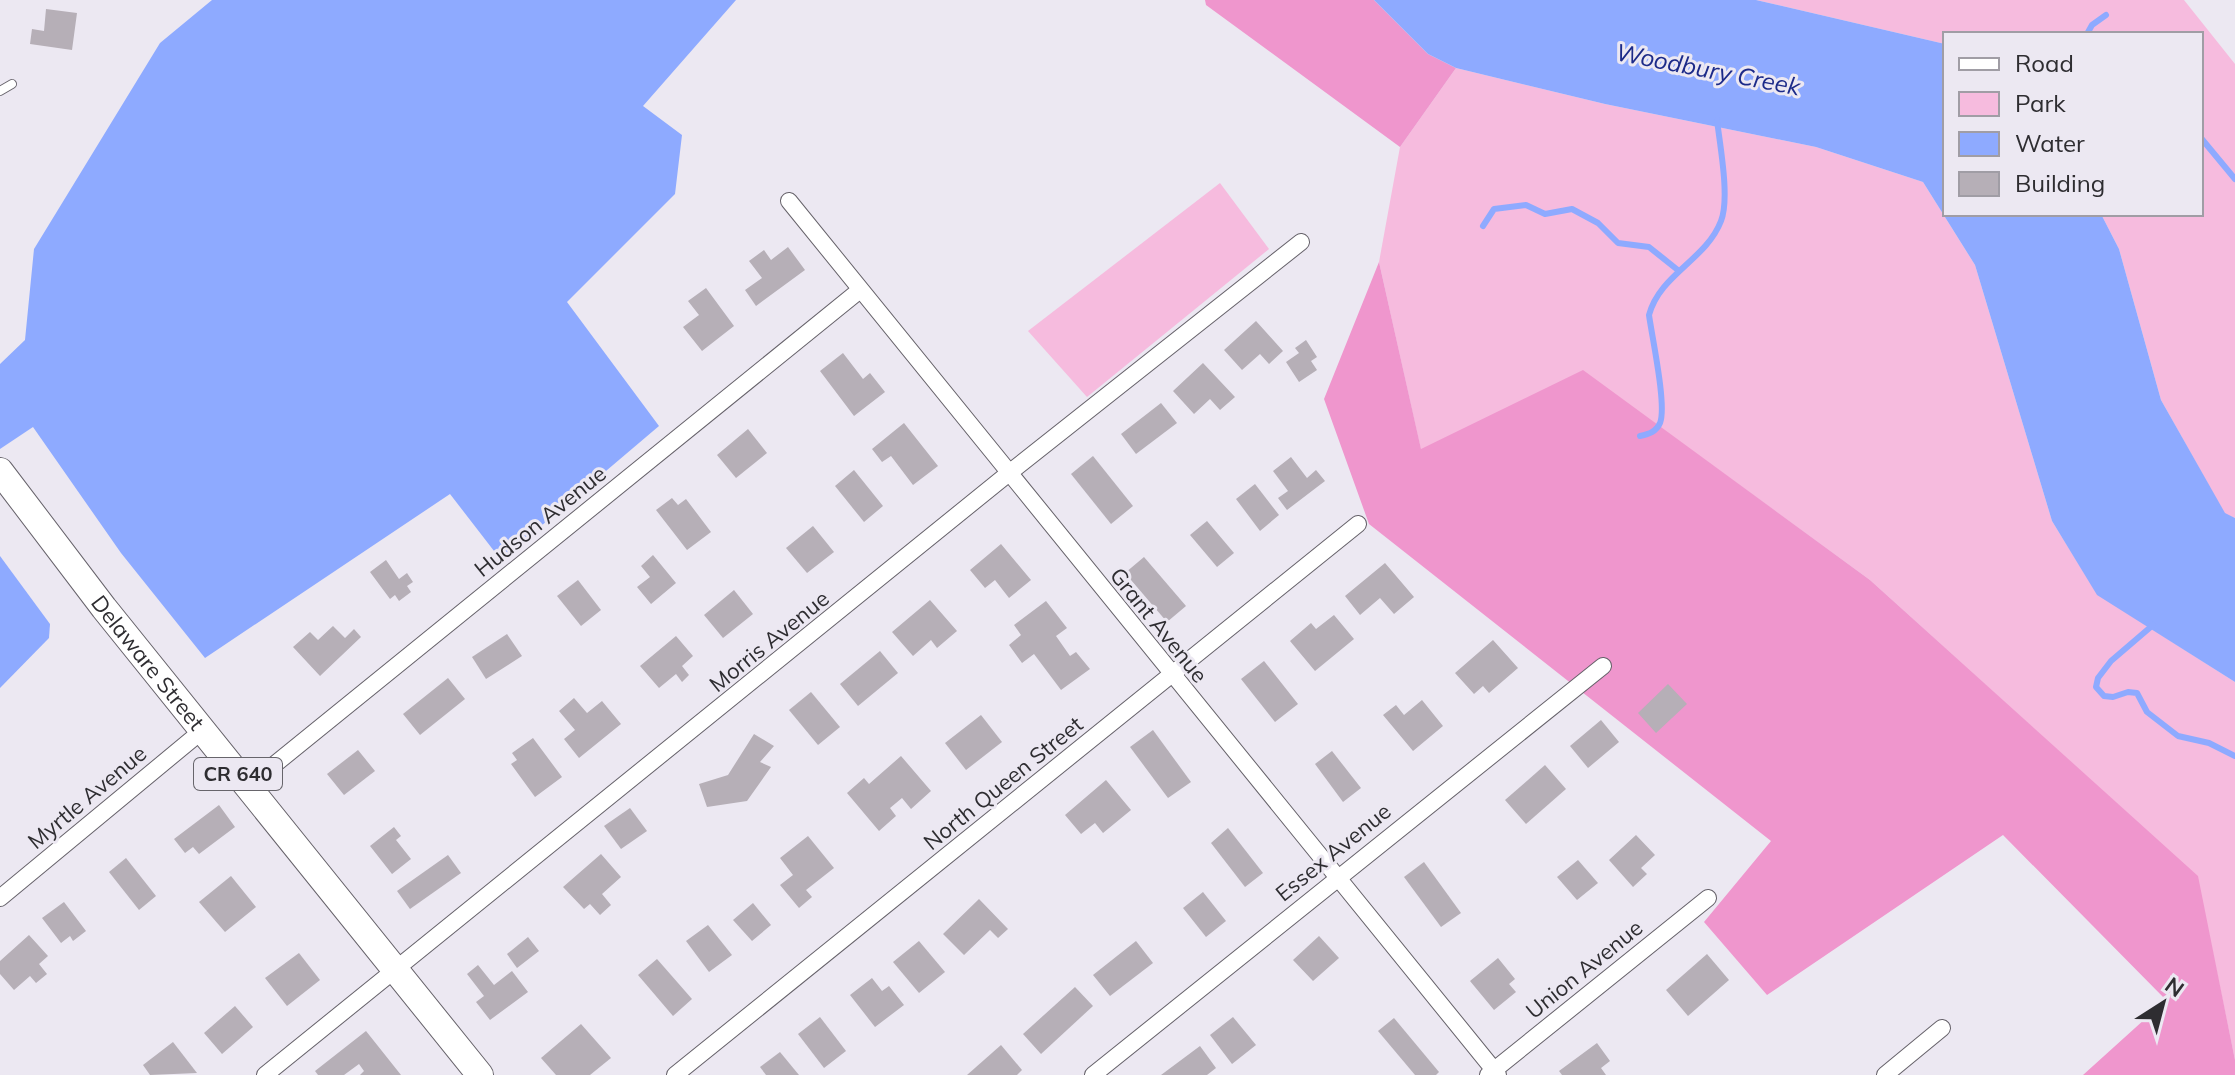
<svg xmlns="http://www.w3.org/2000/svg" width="2235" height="1075" font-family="Mulish,sans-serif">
	<rect width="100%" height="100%" fill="#ece8f2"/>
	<g fill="#f6bbde">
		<polygon points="1756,0 2184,0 2235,64 2235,518 2225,514 2161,400 2119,249 2101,214 2201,214 2201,34 1945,34 1945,44"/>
		<polygon points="1456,68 1605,104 1816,147 1923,182 1975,265 2052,521 2097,594 2235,682 2235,1060 2197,876 1870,580 1583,371 1421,450 1379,262 1400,147"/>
		<polygon points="1220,183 1269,249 1087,397 1028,331"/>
	</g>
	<g fill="#ef96cd">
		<polygon points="1205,0 1374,0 1428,54 1456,68 1400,147 1206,5"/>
		<polygon points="1379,262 1421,449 1583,370 1870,580 2198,876 2235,1060 2235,1075 2083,1075 2166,1000 2003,835 1767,995 1704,922 1771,841 1369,524 1324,399"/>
	</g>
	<g fill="#8eaaff">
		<polygon points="212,0 736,0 643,106 682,135 675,194 567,302 659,426 501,560 450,494 205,658 121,553 33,427 0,449 0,364 25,340 34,249 160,43"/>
		<polygon points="1374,0 1756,0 1945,44 1945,214 2101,214 2119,249 2161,400 2225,513 2235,518 2235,682 2097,595 2052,521 1975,265 1923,182 1816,147 1605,104 1456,68 1428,54"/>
		<polygon points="0,556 50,624 49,638 0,688"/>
	</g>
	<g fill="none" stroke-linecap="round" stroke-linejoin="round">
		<g stroke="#8eaaff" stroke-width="6">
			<polyline points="2087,34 2092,25 2106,15"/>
			<polyline points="2201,138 2235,179"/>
			<polyline points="1483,226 1494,209 1526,205 1545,214 1572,209 1598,223 1618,243 1649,247 1679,271"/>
			<path d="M1640 436C1649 434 1656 432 1660 423 1667 406 1652 337 1649 315 1660 274 1706 260 1721 221 1730 198 1720 146 1717 120"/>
			<polyline points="2153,625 2111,661 2098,678 2096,687 2104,696 2113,697 2128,692 2137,693 2147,712 2178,736 2209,743 2235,756"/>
		</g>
	</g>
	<g fill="#b6afb7">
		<polygon points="46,9 77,13 72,50 30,44 32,29 44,31"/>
		<polygon points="788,247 805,270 756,306 745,290 762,278 749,261 764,250 771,260"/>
		<polygon points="706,288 734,326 702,351 683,327 699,315 688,301"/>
		<polygon points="1256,321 1283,351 1269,364 1260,354 1242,370 1224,350"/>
		<polygon points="1306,340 1317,357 1311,361 1317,370 1299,382 1286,362 1299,353 1295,348"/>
		<polygon points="843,353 863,379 870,373 885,392 854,416 820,371"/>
		<polygon points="1203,363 1235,397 1220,410 1210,399 1194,414 1173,391"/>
		<polygon points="1161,403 1177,423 1136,454 1121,434"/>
		<polygon points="904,423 938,466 913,485 891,456 882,462 872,449"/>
		<polygon points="748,429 767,453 736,478 717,455"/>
		<polygon points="1093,456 1133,506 1111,524 1071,474"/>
		<polygon points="1291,457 1307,478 1316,470 1325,481 1287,510 1278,498 1288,491 1273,471"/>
		<polygon points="854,470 883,506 864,522 835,486"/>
		<polygon points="1255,484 1279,515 1260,531 1236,499"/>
		<polygon points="672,498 678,505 686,499 711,532 687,550 656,510"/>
		<polygon points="1207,521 1234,553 1217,567 1190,535"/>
		<polygon points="813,526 834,552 807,573 786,548"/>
		<polygon points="1001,544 1031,580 1009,598 995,580 985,588 970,570"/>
		<polygon points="653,555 676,583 651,604 637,587 650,577 641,566"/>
		<polygon points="1144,557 1186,606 1167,622 1125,573"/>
		<polygon points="386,560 399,579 407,573 413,582 407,586 411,592 399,601 395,595 390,599 370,572"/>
		<polygon points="1385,563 1414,597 1394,614 1380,598 1360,615 1345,596"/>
		<polygon points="578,580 601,610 581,626 557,596"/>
		<polygon points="734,590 753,614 723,638 704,615"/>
		<polygon points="930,600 957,631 937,648 931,640 913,656 892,632"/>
		<polygon points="1046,601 1067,628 1056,636 1070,656 1076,652 1090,669 1061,690 1034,654 1022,663 1009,645 1021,635 1014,625"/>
		<polygon points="1334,615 1354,639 1315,671 1290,641 1311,623 1316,629"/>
		<polygon points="333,626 345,638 354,629 361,637 320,676 293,647 310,632 318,640"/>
		<polygon points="507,634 522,656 486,679 472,657"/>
		<polygon points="676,636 693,656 682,666 689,675 682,682 676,674 659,688 640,666"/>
		<polygon points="1493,640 1518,668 1489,693 1483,686 1474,694 1455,673"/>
		<polygon points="880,651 898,673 858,706 840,684"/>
		<polygon points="1264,661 1298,704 1275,722 1241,679"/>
		<polygon points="448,678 465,699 420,735 403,714"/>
		<polygon points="1668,684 1687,704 1656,733 1638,713"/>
		<polygon points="811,692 840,727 818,745 789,710"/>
		<polygon points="574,698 587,713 602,701 621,724 579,758 564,739 575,730 559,711"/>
		<polygon points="1422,700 1443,726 1413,751 1383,715 1396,705 1404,715"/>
		<polygon points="981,715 1002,742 966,770 945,743"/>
		<polygon points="1601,720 1619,742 1588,768 1570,746"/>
		<polygon points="1153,730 1191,782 1168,798 1130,747"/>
		<polygon points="754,734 774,746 760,762 771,767 747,801 707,807 699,784 728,775"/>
		<polygon points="533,738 562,777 535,797 511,764 517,760 512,753"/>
		<polygon points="358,750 375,771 344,795 327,774"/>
		<polygon points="1332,751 1361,788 1343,802 1315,764"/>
		<polygon points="901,756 931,791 911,809 902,798 890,808 896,816 879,831 847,793 864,778 869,784"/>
		<polygon points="1545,765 1566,789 1526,824 1505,800"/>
		<polygon points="1106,780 1131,810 1103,833 1095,823 1081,834 1065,815"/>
		<polygon points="219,805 235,827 199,854 193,847 185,853 174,839"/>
		<polygon points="630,808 647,831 621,849 604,826"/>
		<polygon points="394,827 401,836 396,840 411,859 392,874 370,846"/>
		<polygon points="1228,828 1263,873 1245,887 1211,843"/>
		<polygon points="1636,835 1655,855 1641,868 1647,874 1633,887 1609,860"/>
		<polygon points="808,836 834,868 806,890 812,897 799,908 780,885 793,875 780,858"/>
		<polygon points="601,854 621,877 602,894 611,905 600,915 590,904 584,909 563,887"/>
		<polygon points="448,855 461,873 410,909 397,891"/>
		<polygon points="126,858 156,896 139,910 109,872"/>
		<polygon points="1578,860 1598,883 1577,900 1557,877"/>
		<polygon points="1424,862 1461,913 1441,927 1404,877"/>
		<polygon points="231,876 256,907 225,932 199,902"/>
		<polygon points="1203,892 1226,921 1206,937 1183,908"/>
		<polygon points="979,899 1008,929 998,938 990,930 964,955 943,934"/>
		<polygon points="64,902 86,931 73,941 70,936 61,943 42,918"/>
		<polygon points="753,903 771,925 752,941 733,920"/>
		<polygon points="708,925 732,955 709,972 686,941"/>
		<polygon points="29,935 48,956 39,964 47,974 36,983 30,976 14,990 0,974 0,961"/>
		<polygon points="1319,936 1339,958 1313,981 1293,960"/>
		<polygon points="528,937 539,951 517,968 507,954"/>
		<polygon points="919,941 945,972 919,993 893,962"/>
		<polygon points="1136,941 1153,963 1110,996 1093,975"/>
		<polygon points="299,953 320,980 287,1006 265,978"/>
		<polygon points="1707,954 1729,980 1688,1016 1666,990"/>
		<polygon points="1498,958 1515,979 1509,984 1516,992 1494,1010 1470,981"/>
		<polygon points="657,959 692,999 673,1016 638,975"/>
		<polygon points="478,965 494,985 512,971 528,992 490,1020 476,1002 484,996 467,974"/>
		<polygon points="872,978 882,991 889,986 904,1005 875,1027 850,995"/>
		<polygon points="1075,987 1093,1006 1041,1054 1023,1034"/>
		<polygon points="235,1006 253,1027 222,1054 204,1033"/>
		<polygon points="820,1017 846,1051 824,1068 798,1034"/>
		<polygon points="1233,1017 1256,1045 1232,1064 1210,1035"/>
		<polygon points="1394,1018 1439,1072 1436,1075 1415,1075 1378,1031"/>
		<polygon points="581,1024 611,1058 590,1075 556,1075 541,1058"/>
		<polygon points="366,1031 401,1075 360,1075 364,1071 359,1064 344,1075 318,1075 315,1071"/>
		<polygon points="173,1042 197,1073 150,1075 143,1065"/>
		<polygon points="1597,1043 1610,1061 1601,1068 1606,1075 1562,1075 1559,1071"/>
		<polygon points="1001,1045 1022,1070 1017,1075 967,1075"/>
		<polygon points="1200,1046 1216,1068 1207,1075 1161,1075"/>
		<polygon points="780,1052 799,1075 766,1075 760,1067"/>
	</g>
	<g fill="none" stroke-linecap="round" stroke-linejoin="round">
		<g stroke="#66626a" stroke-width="10">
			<polyline id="service" points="0,91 12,84"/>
		</g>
		<g stroke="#66626a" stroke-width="18">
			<g id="minor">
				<polyline points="789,201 1498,1075"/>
				<polyline points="248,786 860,290"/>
				<polyline points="0,898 203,730"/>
				<polyline points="265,1075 1009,473 1301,242"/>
				<polyline points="675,1075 1358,524"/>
				<polyline points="1093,1075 1603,666"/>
				<polyline points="1488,1075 1708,898"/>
				<polyline points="1885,1075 1942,1028"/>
			</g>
		</g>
		<g stroke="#66626a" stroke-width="28">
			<g id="primary">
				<path id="s1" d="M0 471 104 608 480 1075"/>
			</g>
		</g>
		<use href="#service" stroke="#fff" stroke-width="8"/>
		<use href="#minor" stroke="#fff" stroke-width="16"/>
		<use href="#primary" stroke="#fff" stroke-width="26"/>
	</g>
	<g text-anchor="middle" stroke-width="6" stroke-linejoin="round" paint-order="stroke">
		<rect fill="#ece8f2" stroke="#67656b" stroke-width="2" x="194" y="758" width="88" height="32" rx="6"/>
		<g font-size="20" font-weight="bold" fill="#2e2d31">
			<text x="238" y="781">CR 640</text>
		</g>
		<g font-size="22" fill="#2e2d31" stroke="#ece8f2">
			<text transform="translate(540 521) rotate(-39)" y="8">Hudson Avenue</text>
			<text transform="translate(1159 625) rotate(51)" y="8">Grant Avenue</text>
			<text transform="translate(769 641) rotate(-39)" y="8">Morris Avenue</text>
			<text dy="8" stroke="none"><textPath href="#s1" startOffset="242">Delaware Street</textPath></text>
			<text transform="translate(1003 783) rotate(-39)" y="8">North Queen Street</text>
			<text transform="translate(87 797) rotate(-40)" y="8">Myrtle Avenue</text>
			<text transform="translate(1333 852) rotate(-39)" y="8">Essex Avenue</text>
			<text transform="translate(1584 969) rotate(-39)" y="8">Union Avenue</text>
		</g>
		<g font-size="24" font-style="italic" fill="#1c2a89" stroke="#ece8f2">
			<text transform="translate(1708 70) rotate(11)" y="8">Woodbury Creek</text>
		</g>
	</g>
	<rect x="1943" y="32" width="260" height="184" fill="#ece8f2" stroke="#a09da5" stroke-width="2"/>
	<rect x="1959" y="58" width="40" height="12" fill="#ffffff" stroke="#a09da5" stroke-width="2"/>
	<text x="2015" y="72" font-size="24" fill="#2e2d31">Road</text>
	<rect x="1959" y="92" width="40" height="24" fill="#f6bbde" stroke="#a09da5" stroke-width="2"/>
	<text x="2015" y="112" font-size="24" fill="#2e2d31">Park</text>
	<rect x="1959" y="132" width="40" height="24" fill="#8eaaff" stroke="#a09da5" stroke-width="2"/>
	<text x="2015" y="152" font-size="24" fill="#2e2d31">Water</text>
	<rect x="1959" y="172" width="40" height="24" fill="#b6afb7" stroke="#a09da5" stroke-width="2"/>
	<text x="2015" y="192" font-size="24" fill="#2e2d31">Building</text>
	<g transform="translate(2163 1003) rotate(36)" stroke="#ece8f2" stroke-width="6" paint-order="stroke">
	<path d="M0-6L14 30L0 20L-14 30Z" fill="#2e2d31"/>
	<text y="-12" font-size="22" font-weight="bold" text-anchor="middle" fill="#2e2d31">N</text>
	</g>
</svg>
